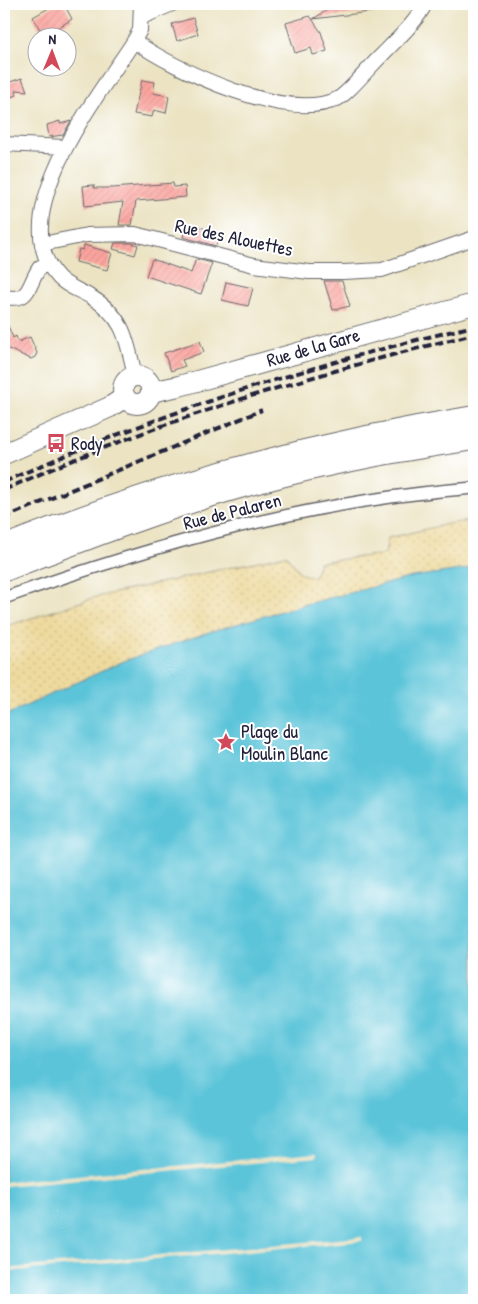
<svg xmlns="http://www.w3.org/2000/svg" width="478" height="1304" font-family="'Patrick Hand',sans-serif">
	<defs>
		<pattern id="sand-dots" width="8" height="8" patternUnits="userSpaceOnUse" patternTransform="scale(1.25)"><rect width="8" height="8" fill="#eeda9e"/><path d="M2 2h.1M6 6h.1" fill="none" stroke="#ccbb89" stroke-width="1.8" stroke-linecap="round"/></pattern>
		<pattern id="building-hatch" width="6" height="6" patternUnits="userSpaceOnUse" patternTransform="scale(1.25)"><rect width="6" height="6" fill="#fda59f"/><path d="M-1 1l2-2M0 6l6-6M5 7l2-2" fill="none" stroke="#d98e8a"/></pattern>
	</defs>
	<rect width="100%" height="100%" fill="#fff"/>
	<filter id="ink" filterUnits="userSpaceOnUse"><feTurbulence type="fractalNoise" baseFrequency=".02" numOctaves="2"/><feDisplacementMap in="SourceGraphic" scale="10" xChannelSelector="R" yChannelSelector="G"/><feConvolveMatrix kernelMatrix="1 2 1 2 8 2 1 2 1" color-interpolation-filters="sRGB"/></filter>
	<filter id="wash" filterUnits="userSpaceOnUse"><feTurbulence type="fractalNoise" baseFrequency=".0096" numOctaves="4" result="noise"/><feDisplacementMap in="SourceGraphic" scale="20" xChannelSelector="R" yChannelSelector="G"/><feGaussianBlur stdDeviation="1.12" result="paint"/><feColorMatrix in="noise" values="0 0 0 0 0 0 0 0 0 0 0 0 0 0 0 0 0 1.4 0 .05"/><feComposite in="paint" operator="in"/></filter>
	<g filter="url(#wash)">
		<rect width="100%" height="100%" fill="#ebe3c2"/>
		<polygon fill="url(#sand-dots)" stroke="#887e6c" points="474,520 474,736 4,906 4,627 96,597 286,555 301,574 314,577 319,562 385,554 388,538 448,524"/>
		<polygon fill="#5cc4d9" stroke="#3f738a" points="474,568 474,1300 4,1300 4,716 124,661 209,632 302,605 412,577"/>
		<g fill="#ebe3c2">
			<polygon points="317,1153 316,1157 4,1186 4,1182"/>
			<polygon points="362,1237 362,1241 4,1272 4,1269"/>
		</g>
		<g id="blocks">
			<g fill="url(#building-hatch)">
				<polygon points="56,4 64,4 72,19 44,37 33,17"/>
				<polygon points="337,4 378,4 378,11 313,19"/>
				<polygon points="310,16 321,32 327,51 313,55 311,48 295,53 286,23"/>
				<polygon points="193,18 198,34 177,41 172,24"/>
				<polygon points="22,78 27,91 16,90 17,95 4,99 4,84"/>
				<polygon points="142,80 155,82 153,93 169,96 166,113 154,110 152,117 134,114"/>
				<polygon points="60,121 60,124 71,121 63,135 49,137 47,125"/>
				<polygon points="173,183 174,187 185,186 186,197 136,201 132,225 119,225 123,202 85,206 83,186 94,185 94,188 113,188"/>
				<polygon points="187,223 219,233 216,246 183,237"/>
				<polygon points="115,243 131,243 138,245 135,255 113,249"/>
				<polygon points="84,245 112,253 107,270 76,262 79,249 83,250"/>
				<polygon points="152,259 191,273 196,259 212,263 201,294 146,276"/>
				<polygon points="324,281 342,281 350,306 333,310"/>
				<polygon points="226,282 253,288 248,306 222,300"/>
				<polygon points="4,316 13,338 16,336 18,342 30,337 37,353 35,357 31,359 4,347"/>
				<polygon points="200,341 204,352 182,360 185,366 171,371 164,353"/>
			</g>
		</g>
	</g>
	<g filter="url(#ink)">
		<use href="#blocks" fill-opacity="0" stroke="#68666a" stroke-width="1"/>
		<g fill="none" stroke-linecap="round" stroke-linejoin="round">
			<g stroke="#68666a" stroke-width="14">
				<path id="pedestrian" d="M4 598C156 544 313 500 474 488"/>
			</g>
			<g stroke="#68666a" stroke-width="16">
				<g id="minor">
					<polyline points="142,17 172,4"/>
					<path d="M134 41C177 71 287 123 337 99 347 95 371 65 381 56 395 41 416 23 425 4"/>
					<polyline points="4,144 65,147"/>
					<polyline points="42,244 87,235 135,234 254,265 309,272 344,272 382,270 474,238"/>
					<path d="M4 297C32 302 27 285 40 267L49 265"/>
					<path d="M135 376C127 341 125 317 91 297 81 291 68 287 59 278 0 216 100 94 134 41L140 30 141 4"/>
				</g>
			</g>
			<g stroke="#68666a" stroke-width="22">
				<g id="secondary">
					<circle cx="137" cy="390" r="14"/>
					<polyline points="151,392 179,386 474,304"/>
					<polyline points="4,454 110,407 125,397"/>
				</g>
			</g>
			<g stroke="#68666a" stroke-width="26">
				<g id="trunk">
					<path d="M4 548C155 487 313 444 474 418"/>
					<path d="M4 569C87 537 172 504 258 481 329 461 402 449 474 438"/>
				</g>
			</g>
			<use href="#pedestrian" stroke="#fff" stroke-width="11"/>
			<use href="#minor" stroke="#fff" stroke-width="14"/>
			<use href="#secondary" stroke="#fff" stroke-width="20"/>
			<use href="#trunk" stroke="#fff" stroke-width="24"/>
			<g stroke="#22223b" stroke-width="4" stroke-dasharray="8 4" stroke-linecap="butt">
				<path d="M4 482C155 414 312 364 474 326"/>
				<path d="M4 490C155 421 313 374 474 334"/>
				<polyline points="4,518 262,410"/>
			</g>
		</g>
	</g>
	<defs>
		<g id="bus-bare" transform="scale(1.5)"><path d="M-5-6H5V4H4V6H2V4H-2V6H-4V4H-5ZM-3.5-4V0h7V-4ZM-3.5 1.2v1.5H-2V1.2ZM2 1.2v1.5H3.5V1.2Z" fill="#d1495b" stroke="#fff" stroke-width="2.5" paint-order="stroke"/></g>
		<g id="sight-bare" transform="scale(1.5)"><path d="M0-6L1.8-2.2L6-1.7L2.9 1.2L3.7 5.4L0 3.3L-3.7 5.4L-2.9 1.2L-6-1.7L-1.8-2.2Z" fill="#d1495b" stroke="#fff" stroke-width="2.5" paint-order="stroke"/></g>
	</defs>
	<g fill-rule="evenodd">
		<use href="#bus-bare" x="56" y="443"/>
		<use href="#sight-bare" x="226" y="742"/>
	</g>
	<g text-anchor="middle" stroke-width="4" stroke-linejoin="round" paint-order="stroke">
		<g font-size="19" fill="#22223b" stroke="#fff">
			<text transform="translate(234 237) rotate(12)" y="7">Rue des Alouettes</text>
			<text transform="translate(313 347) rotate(-16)" y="7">Rue de la Gare</text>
			<text transform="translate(232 511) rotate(-14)" y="7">Rue de Palaren</text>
		</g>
		<g font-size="19" fill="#22223b" stroke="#fff" text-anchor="start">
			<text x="71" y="450">Rody</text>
			<text x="241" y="738">Plage du<tspan x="241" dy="22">Moulin Blanc</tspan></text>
		</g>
	</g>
	<rect width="478" height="1304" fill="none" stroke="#fff" stroke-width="20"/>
	<g transform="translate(52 52) rotate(1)"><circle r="24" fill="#ffffff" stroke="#a7a7b1"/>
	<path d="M0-4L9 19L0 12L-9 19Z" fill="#d1495b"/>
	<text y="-8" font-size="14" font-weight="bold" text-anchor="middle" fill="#22223b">N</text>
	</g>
</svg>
